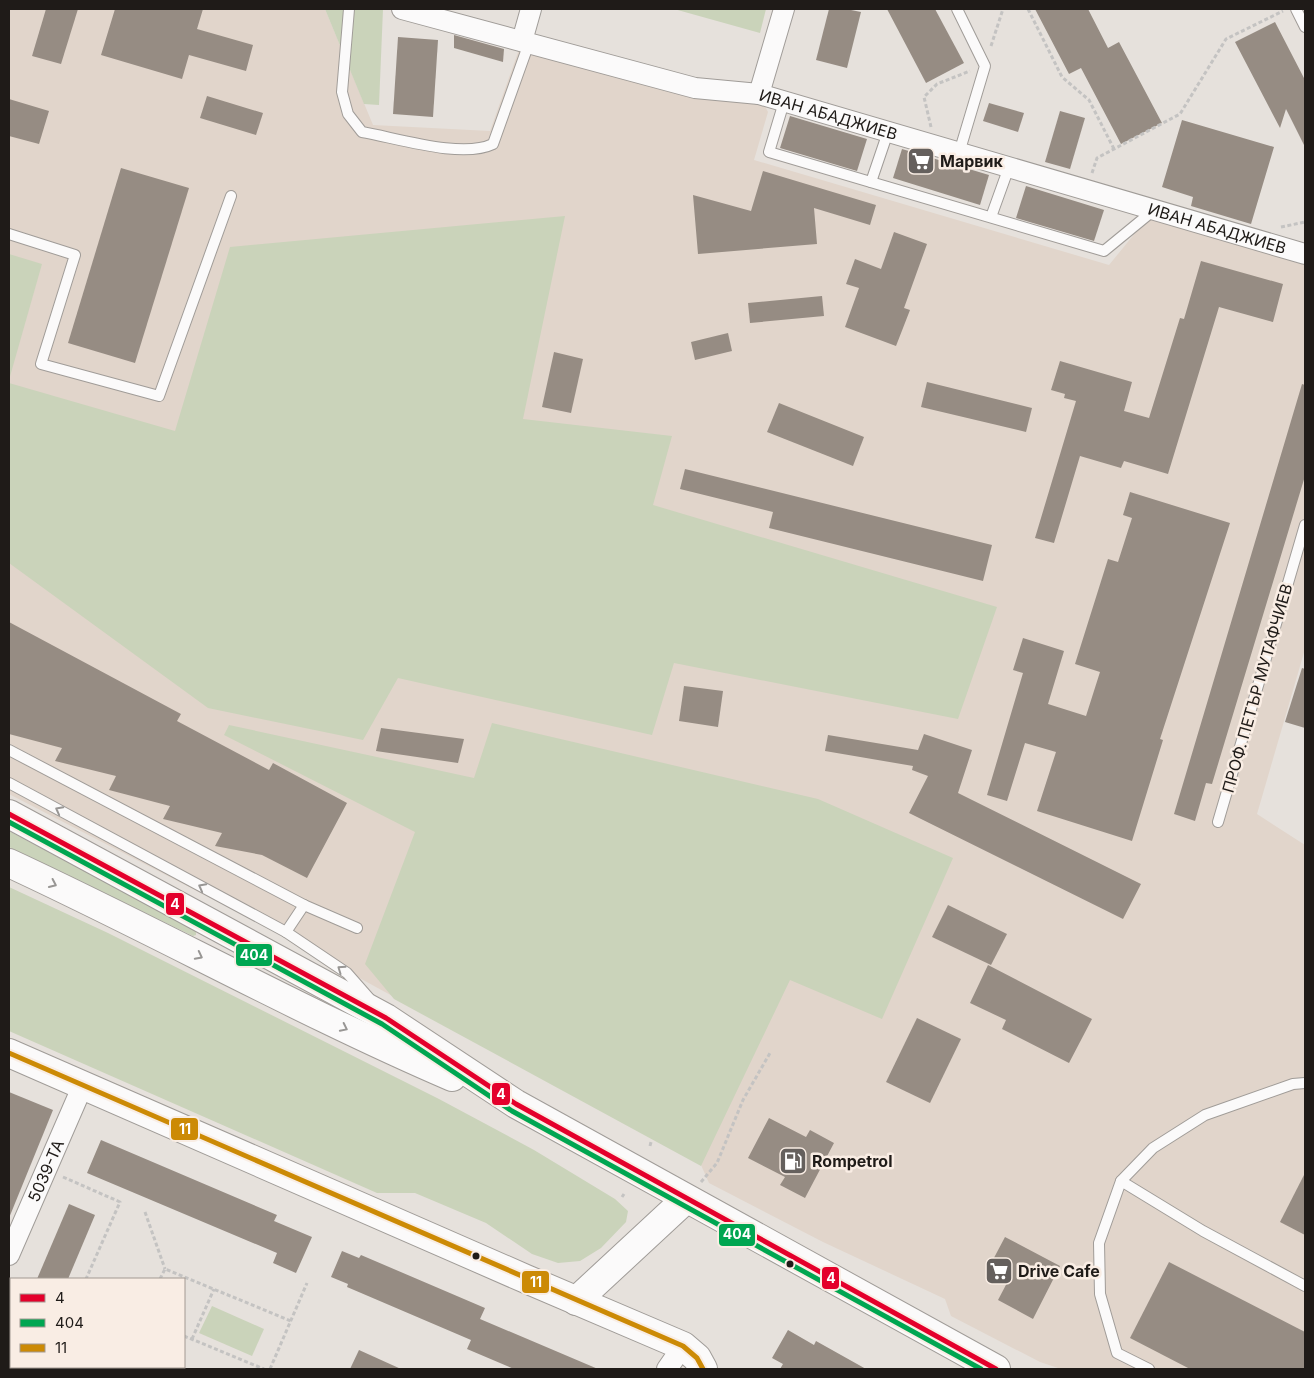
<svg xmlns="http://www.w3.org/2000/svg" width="1314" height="1378" font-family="Inter,sans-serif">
	<rect width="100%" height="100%" fill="#e6e1dc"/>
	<polygon fill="#e1d5cb" points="9,9 325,9 373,125 490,131 522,41 759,94 768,112 754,160 1109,265 1154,210 1305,254 1305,649 1257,814 1305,845 1305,1369 1061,1369 1040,1362 951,1316 945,1299 823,1242 709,1183 701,1165 259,923 9,794"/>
	<g fill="#cad3ba">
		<polygon points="325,9 383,9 379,105 364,104"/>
		<polygon points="674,9 766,9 760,33"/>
		<polygon points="565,216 523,419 672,436 653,505 997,607 958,719 674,663 652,735 398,678 363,740 208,708 9,563 9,383 175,431 230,247"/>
		<polygon points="9,254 42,264 9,380"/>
		<polygon points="492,723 818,799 953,858 882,1019 790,980 701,1166 394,999 365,964 415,832 224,735 229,725 474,778"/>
		<polygon points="9,831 196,931 196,935 193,936 9,847"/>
		<polygon points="9,887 108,933 439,1099 534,1150 615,1199 628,1211 626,1222 601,1248 580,1261 558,1263 532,1254 486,1223 415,1193 377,1193 9,1031"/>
		<polygon points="212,1306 264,1329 252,1356 199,1333"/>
	</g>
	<g fill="#968c83">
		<polygon points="46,9 78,9 61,64 32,56"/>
		<polygon points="115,9 203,9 197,29 253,45 246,71 189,55 182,79 101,55"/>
		<polygon points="829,9 846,9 861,12 847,68 816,60"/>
		<polygon points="887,9 935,9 964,63 926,83"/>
		<polygon points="1035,9 1088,9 1108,48 1119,42 1162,123 1121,144 1081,68 1069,74"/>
		<polygon points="1275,22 1305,80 1305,147 1286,109 1280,128 1235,42"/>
		<polygon points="454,35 504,49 503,62 454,48"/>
		<polygon points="398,37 438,40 433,117 393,114"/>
		<polygon points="207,96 263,113 256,135 200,118"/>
		<polygon points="9,99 49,111 39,144 9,136"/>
		<polygon points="989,103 1024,113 1018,132 983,121"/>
		<polygon points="1060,111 1085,118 1070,169 1045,162"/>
		<polygon points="790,116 867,139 857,171 780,148"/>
		<polygon points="1182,120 1274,147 1251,224 1191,206 1193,197 1162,187"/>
		<polygon points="902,149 989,175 980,205 893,178"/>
		<polygon points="121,168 189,188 135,363 68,343"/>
		<polygon points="763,171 876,205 870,225 814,208 817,244 698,254 693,195 751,211"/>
		<polygon points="1026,186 1104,210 1094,241 1016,218"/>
		<polygon points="894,232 927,244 904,308 910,310 896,346 845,327 859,288 846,284 855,259 881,269"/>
		<polygon points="1201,261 1283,284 1273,322 1219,307 1168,474 1124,461 1121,468 1080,456 1054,543 1035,538 1076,401 1064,398 1065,394 1051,390 1060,361 1132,382 1124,411 1149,418 1180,318 1184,319"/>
		<polygon points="822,296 824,316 750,323 748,303"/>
		<polygon points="728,333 732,351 695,360 691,342"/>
		<polygon points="554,352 583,359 571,413 542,407"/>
		<polygon points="927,382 1032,408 1026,432 921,407"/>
		<polygon points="1302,384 1305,385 1305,476 1212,784 1206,783 1195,821 1174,814"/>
		<polygon points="779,403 864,437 853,466 767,432"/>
		<polygon points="685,469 992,545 983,581 769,528 773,512 680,489"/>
		<polygon points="1130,492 1230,523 1160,739 1163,740 1132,841 1037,811 1056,752 1025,743 1007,801 987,795 1023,673 1013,670 1023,638 1064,651 1048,704 1086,716 1100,672 1075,664 1108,559 1118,562 1132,518 1123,515"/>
		<polygon points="9,622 181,714 177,721 269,770 273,763 347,803 307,878 262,855 215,846 222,833 163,819 170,806 109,790 116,776 55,761 62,748 9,734"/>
		<polygon points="1302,668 1305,669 1305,728 1285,722"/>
		<polygon points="684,686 723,691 718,727 679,721"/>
		<polygon points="381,728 464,739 458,763 376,751"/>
		<polygon points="924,734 972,750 958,793 1141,884 1123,919 909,813 928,776 912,770 913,766 825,751 828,735 918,750"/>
		<polygon points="948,905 1007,934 991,965 932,937"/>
		<polygon points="988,965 1092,1019 1069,1063 1002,1029 1006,1020 970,1003"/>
		<polygon points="917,1018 961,1039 930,1103 886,1082"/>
		<polygon points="9,1092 53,1110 9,1218"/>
		<polygon points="769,1118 806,1137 810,1130 834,1143 805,1198 780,1185 785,1177 748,1158"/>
		<polygon points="101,1140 277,1215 274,1221 312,1237 296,1273 273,1263 277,1253 87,1173"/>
		<polygon points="1305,1173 1305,1235 1280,1222"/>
		<polygon points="69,1204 95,1215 68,1279 37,1279"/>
		<polygon points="1005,1237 1060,1266 1033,1319 998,1300 1008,1281 987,1271"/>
		<polygon points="342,1251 359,1258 361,1255 485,1308 480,1319 598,1369 514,1369 467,1349 471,1340 347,1287 348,1284 331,1277"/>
		<polygon points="1169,1262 1305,1332 1305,1369 1190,1369 1130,1338"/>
		<polygon points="788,1330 814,1345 816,1341 866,1369 780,1369 783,1364 772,1358"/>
		<polygon points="359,1350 401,1369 350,1369"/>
	</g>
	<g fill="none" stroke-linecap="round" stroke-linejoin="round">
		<g stroke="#a09c98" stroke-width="12">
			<g id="lane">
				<path d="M349 9 342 92 348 114 362 132C397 138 462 159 493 144L529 43"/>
				<polyline points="957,9 985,66 959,153"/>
				<polyline points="1296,9 1305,27"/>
				<polyline points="784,102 769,152 1104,251 1154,210"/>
				<polyline points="871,182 888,132"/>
				<polyline points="991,217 1009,167"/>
				<polyline points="9,234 75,255 41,364 159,396 231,196"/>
				<polyline points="9,750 304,905 357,928"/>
				<polyline points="9,783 286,932 347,973 369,998"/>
				<polyline points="1218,822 1305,525"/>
				<polyline points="286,932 304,905"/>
				<polyline points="1121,1181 1153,1148 1205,1115 1293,1084 1305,1083"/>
				<polyline points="1149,1369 1117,1353 1100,1294 1099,1243 1121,1181 1203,1231 1305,1286"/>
			</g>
		</g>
		<g stroke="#a09c98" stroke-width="22">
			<g id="street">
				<path id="s1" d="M402 9 695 88 759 94 1305 254"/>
				<polyline points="522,41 531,9"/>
				<polyline points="759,94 784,9"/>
				<path id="s2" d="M9 1255 83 1085"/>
				<polyline points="667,1369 683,1346"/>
			</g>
		</g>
		<g stroke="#a09c98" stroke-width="30">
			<g id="secondary">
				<polyline points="9,814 386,1018 516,1104 996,1369"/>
				<path d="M9 863C158 932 301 1012 452 1077"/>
				<polyline points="9,1053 526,1279 683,1346 697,1358 703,1369"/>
				<polyline points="576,1301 686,1199"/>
			</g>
		</g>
		<g stroke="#c4c3c2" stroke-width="3" stroke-dasharray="4 2.5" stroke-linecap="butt">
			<polyline points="1028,9 1062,77 1089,100 1114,149"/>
			<polyline points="991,46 1003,9"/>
			<polyline points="931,127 924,97 937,84 970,71"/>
			<polyline points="1092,173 1097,158 1180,114 1226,39 1283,11"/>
			<polyline points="1281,227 1305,222"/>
			<polyline points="650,1146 651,1142"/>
			<polyline points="63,1177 120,1202 86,1279"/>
			<polyline points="701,1182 717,1163 743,1100 770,1053"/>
			<polyline points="622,1197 624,1194"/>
			<polyline points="145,1212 165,1269"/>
			<polyline points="160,1279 165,1269 291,1321"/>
			<polyline points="9,1297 11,1298"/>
			<polyline points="184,1336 264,1369"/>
			<polyline points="192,1339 214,1289"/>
			<polyline points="270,1369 307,1283"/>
		</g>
		<use href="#lane" stroke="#fbfafa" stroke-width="10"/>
		<use href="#street" stroke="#fbfafa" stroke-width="20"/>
		<use href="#secondary" stroke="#fbfafa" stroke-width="28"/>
		<g stroke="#f9ede4" stroke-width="9">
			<polyline id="bus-1" points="9,814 386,1018 516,1104 996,1369"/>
		</g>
		<g stroke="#f9ede4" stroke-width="9">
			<polyline id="bus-2" points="9,822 382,1024 512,1111 981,1369"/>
		</g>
		<g stroke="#f9ede4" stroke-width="9">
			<polyline id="bus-3" points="9,1053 683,1346 697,1358 703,1369"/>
		</g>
		<use href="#bus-1" stroke="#e4002b" stroke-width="5"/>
		<use href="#bus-2" stroke="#00a651" stroke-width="5"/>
		<use href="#bus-3" stroke="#cc8a05" stroke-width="5"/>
	</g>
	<defs><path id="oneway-chevron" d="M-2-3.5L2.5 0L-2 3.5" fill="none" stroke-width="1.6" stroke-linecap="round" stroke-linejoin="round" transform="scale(1.25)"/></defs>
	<g stroke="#989694">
		<use href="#oneway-chevron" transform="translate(59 810) rotate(-152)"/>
		<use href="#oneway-chevron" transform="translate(53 884) rotate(25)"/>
		<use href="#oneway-chevron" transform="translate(202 887) rotate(-152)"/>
		<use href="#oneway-chevron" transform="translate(199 956) rotate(27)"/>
		<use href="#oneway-chevron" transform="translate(341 969) rotate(-145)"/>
		<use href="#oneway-chevron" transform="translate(344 1028) rotate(26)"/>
	</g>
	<defs>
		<g id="supermarket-square" transform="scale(1.4375)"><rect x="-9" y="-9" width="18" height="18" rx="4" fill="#65605d" stroke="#f9ede4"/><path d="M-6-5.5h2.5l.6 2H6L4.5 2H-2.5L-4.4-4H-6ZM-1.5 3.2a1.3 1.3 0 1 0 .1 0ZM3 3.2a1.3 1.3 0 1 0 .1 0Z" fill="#fff"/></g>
		<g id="fuel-square" transform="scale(1.4375)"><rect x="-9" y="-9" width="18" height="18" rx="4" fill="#65605d" stroke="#f9ede4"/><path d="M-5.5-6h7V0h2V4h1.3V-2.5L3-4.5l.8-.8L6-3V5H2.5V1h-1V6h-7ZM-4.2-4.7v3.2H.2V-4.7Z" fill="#fff"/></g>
	</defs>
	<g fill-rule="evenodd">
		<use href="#supermarket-square" x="921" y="161"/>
		<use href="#fuel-square" x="793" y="1161"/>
		<use href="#supermarket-square" x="999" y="1271"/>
	</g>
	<g fill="#1f1b18" stroke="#f9ede4" stroke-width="2">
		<circle cx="476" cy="1256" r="4.5"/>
		<circle cx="790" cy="1264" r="4.5"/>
	</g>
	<g text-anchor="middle" stroke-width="5" stroke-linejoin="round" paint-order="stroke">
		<g font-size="16" fill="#1f1b18" stroke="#f9ede4">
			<text dy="6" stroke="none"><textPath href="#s1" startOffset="440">ИВАН АБАДЖИЕВ</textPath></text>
			<text dy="6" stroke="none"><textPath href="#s1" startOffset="845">ИВАН АБАДЖИЕВ</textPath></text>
			<text transform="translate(1257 688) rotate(-74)" y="6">ПРОФ. ПЕТЪР МУТАФЧИЕВ</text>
			<text dy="6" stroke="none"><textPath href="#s2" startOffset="92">5039-ТА</textPath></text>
		</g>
		<g font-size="16" font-weight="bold" fill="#1f1b18" stroke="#f9ede4" text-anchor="start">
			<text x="940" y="167">Марвик</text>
			<text x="812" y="1167">Rompetrol</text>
			<text x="1018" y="1277">Drive Cafe</text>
		</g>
	</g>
	<g stroke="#f9ede4" stroke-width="2">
		<rect x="165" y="892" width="20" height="24" rx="5" fill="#e4002b"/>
		<rect x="235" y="943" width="38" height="24" rx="5" fill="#00a651"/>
		<rect x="491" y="1082" width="20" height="24" rx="5" fill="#e4002b"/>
		<rect x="170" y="1117" width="29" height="24" rx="5" fill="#cc8a05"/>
		<rect x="718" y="1223" width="38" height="24" rx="5" fill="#00a651"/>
		<rect x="821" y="1266" width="19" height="24" rx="5" fill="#e4002b"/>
		<rect x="521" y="1270" width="29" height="24" rx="5" fill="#cc8a05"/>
	</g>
	<g font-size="14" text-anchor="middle" font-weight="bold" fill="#fff">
		<text x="175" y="909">4</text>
		<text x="254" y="960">404</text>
		<text x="501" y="1099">4</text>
		<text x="185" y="1134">11</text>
		<text x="737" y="1239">404</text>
		<text x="831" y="1283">4</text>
		<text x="536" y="1287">11</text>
	</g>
	<rect width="1314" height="1378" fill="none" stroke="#1f1b18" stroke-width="20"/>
	<rect x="10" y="1278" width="175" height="90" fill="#f9ede4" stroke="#a29992"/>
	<rect x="20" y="1294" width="25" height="8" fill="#e4002b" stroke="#a29992"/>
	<text x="55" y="1303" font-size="15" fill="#1f1b18">4</text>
	<rect x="20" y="1319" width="25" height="8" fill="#00a651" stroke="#a29992"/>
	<text x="55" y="1328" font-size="15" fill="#1f1b18">404</text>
	<rect x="20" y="1344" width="25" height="8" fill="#cc8a05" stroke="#a29992"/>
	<text x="55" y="1353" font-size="15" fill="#1f1b18">11</text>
</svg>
